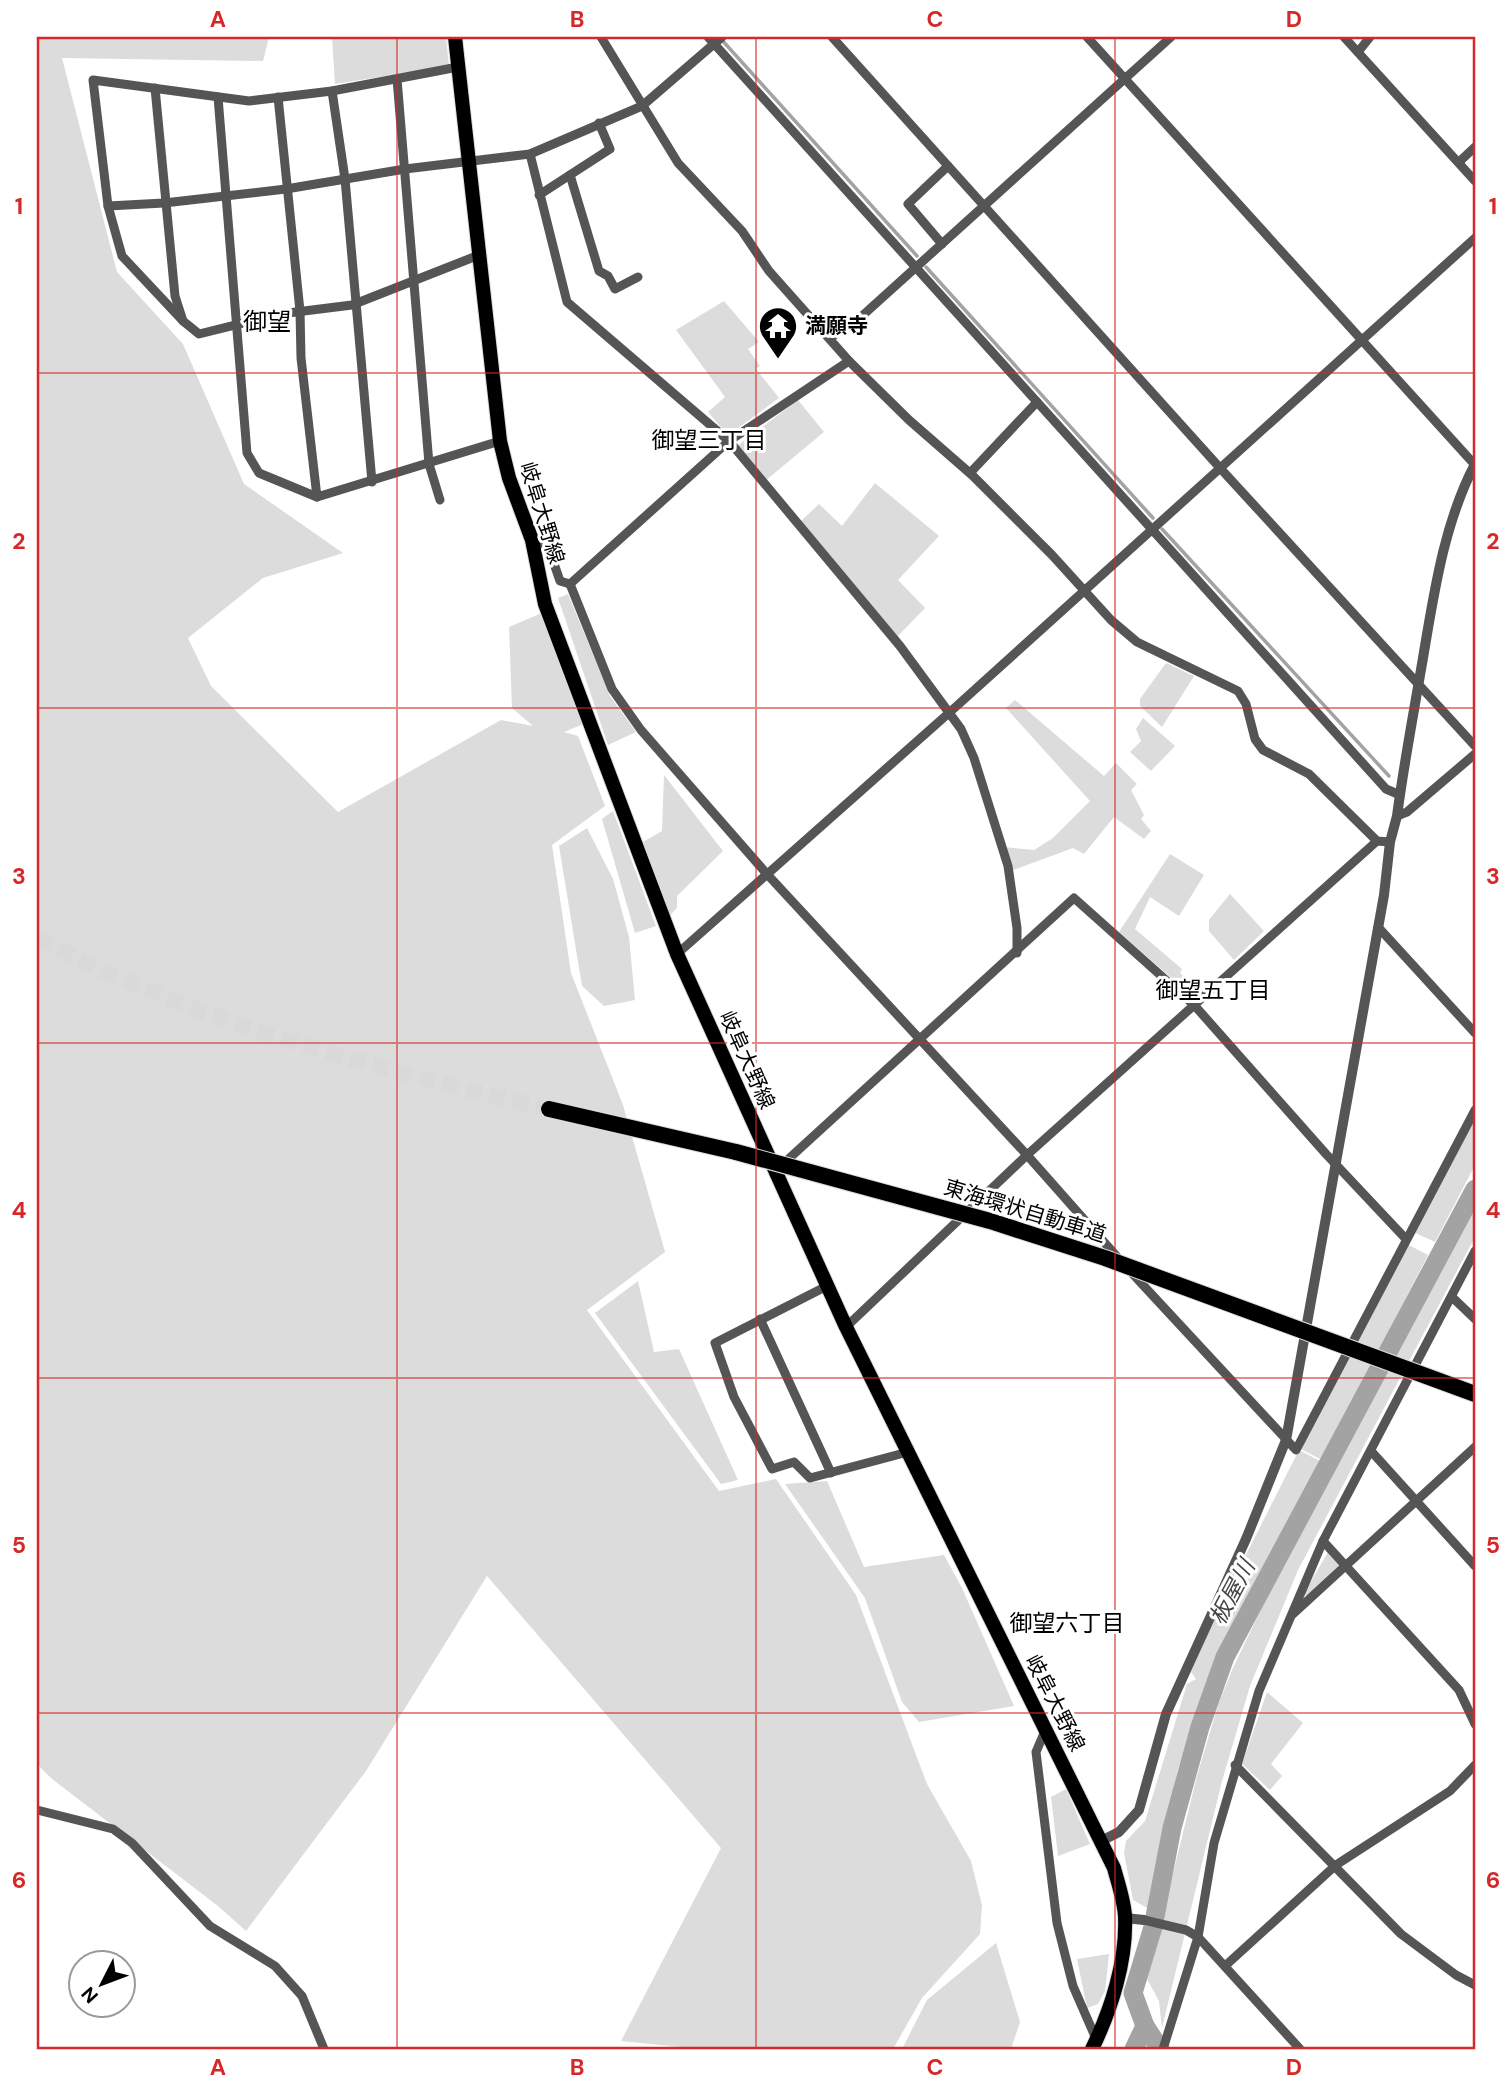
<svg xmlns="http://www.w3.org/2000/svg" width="1512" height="2086" font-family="'DM Sans','Noto Sans JP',sans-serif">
	<rect width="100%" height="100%" fill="#fff"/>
	<g fill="#dcdcdc">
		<polygon points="37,37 269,37 263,61 62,58 117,272 183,344 244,484 343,553 263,578 188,638 211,686 338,812 501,720 533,726 512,708 509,627 544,612 586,723 564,732 578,736 605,806 552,845 571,973 623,1105 665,1252 587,1310 719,1491 776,1479 856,1595 927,1784 971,1861 982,1905 980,1934 922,1998 893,2049 701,2049 621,2041 721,1848 487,1576 366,1771 246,1931 218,1906 52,1779 37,1764"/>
		<polygon points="332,37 446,37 449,66 335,84"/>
		<polygon points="724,301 759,342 748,349 760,366 756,369 779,398 734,431 724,431 708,412 725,397 676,330"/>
		<polygon points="798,400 824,432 765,481 737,446"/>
		<polygon points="875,483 939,536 898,580 925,608 896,638 801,521 819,504 842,526"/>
		<polygon points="568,594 610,696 636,732 608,745 558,598"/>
		<polygon points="1166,663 1194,676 1162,727 1140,706 1140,699"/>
		<polygon points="1015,700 1104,776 1116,763 1137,784 1131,790 1144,815 1141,819 1151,831 1144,839 1114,817 1084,854 1073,848 1013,870 1004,847 1034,850 1053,838 1090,801 1006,708"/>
		<polygon points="1143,718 1175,746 1151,771 1130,752 1141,741 1136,729"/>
		<polygon points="664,775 723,851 677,896 677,908 669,916 641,843 662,831"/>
		<polygon points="613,811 656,926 635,933 602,819"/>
		<polygon points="587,828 613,879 629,937 635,1000 604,1006 582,986 559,846"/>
		<polygon points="1170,854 1204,875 1179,916 1150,897 1135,929 1182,969 1180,973 1197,990 1192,996 1119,932"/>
		<polygon points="1230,894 1264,931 1234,960 1209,931 1209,920"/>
		<polygon points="1475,1115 1475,1165 1435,1242 1411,1231"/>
		<polygon points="1475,1200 1475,1237 1298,1570 1250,1686 1222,1781 1162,2028 1159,2001 1147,1979 1197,1776 1218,1705 1233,1668 1284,1561"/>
		<polygon points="1405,1243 1428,1255 1322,1460 1301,1449"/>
		<polygon points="638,1281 654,1352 679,1349 738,1480 721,1484 595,1313"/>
		<polygon points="1299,1450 1320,1461 1207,1683 1178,1769 1149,1909 1133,1900 1124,1853 1126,1841 1145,1821 1187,1684 1196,1679 1191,1672 1218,1610"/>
		<polygon points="827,1481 864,1567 944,1555 962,1588 1014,1706 919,1722 902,1702 865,1598 785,1484"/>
		<polygon points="1328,1552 1341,1566 1309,1595 1303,1595"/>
		<polygon points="1267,1692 1303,1723 1271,1764 1282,1776 1270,1790 1242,1764"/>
		<polygon points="1066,1789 1090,1844 1058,1856 1051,1797"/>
		<polygon points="996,1943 1020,2022 1011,2049 902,2049 927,2000"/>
		<polygon points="1109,1954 1105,1991 1098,2004 1087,2008 1077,1959"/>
	</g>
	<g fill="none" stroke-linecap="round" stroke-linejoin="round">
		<g stroke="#a3a3a3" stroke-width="3.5">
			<polyline points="721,39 917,256"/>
			<polyline points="926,267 1153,518"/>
			<polyline points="1162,529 1389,776"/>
		</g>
		<g stroke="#a3a3a3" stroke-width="19">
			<polyline points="1134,2049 1145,2026"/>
			<polyline points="1160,2049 1145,2026 1133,1993 1153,1927 1172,1828 1200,1727 1225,1657 1475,1189"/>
		</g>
		<path stroke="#d9d9d9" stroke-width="16" stroke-dasharray="16 8" stroke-linecap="butt" d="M37 938C198 1023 373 1068 549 1109"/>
		<g stroke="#dbdbdb" stroke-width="16">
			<path id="primary" d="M455 37 500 441 509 478 532 540 545 604 677 954 846 1327 1114 1868C1118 1883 1124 1900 1125 1916 1127 1961 1111 2010 1092 2049"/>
		</g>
		<g stroke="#dbdbdb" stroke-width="18">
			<polyline id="motorway" points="549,1109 736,1152"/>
		</g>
		<g stroke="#555" stroke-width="9">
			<polyline points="601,37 678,163 742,231 769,271 849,361 909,420 972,475 1052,555 1111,620 1137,642 1238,691 1246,704 1255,739 1263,750 1309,774 1377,841 1390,842"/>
			<polyline points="708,37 1386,789 1400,795"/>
			<polyline points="832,37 1220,468 1475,746"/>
			<polyline points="1087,37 1475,465"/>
			<polyline points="1344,37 1475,181"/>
			<polyline points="1358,52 1370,37"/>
			<polyline points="397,79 429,464 440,500"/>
			<polyline points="155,88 175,296 183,321 199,334 280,314 352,305 479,255"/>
			<polyline points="332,91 345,179 372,482"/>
			<polyline points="218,97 247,453 259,473 317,497"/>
			<polyline points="278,97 300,311 301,358 317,497 500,441"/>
			<polyline points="530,154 567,302 729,441 900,646 961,729 974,758 1008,866 1017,928 1017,953"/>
			<polyline points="1459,162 1475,147"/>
			<polyline points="570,175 599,271 608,276 615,289 638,277"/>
			<polyline points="539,195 610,149 599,123"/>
			<polyline points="108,206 164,203 286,189 405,169 530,154 642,106 722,37"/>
			<polyline points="942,244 908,204 948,166"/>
			<polyline points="183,321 122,256 108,206 93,80 249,101 332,91 458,67"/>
			<polyline points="830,338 862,316 1171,37"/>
			<polyline points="970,473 1037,402"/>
			<polyline points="532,540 550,552 560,581 570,584 729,441 849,361"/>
			<polyline points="570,584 612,689 641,730 766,873 1027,1155 1119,1259"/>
			<polyline points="1397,816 1407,812 1475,754"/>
			<polyline points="1378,927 1475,1033"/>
			<polyline points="677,954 950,712 1475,238"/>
			<polyline points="783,1164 1074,898 1195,1006 1326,1154 1405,1238"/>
			<polyline points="1129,1270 1296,1450 1475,1110"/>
			<polyline points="827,1286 715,1343 734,1397 772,1469 794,1462 810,1478 908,1452"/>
			<polyline points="1452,1297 1475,1319"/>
			<polyline points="760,1319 831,1473"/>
			<polyline points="846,1327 1027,1155 1377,841"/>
			<polyline points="1371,1451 1475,1566"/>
			<polyline points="1323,1541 1459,1690 1475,1724"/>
			<polyline points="1293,1614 1475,1447"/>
			<polyline points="1045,1731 1036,1752 1057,1923 1073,1986 1097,2041"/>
			<polyline points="1235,1765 1401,1934 1456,1975 1475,1985"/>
			<polyline points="37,1810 113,1829 132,1843 210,1926 275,1966 302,1996 324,2049"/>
			<polyline points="1144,1920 1186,1930 1198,1937 1300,2049"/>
			<polyline points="1225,1966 1336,1865 1450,1791 1475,1765"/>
			<polyline points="1163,2049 1198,1937 1214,1843 1259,1691 1323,1541 1475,1251"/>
		</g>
		<g stroke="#555" stroke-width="10">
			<path d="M1101 1841 1119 1832 1139 1810 1166 1714 1246 1539 1286 1440 1384 895 1390 842 1397 816C1404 763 1414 711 1423 658 1434 593 1444 523 1475 464"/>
			<polyline points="1125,1918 1144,1920"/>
		</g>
		<use href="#primary" stroke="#000" stroke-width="14"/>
		<use href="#motorway" stroke="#000" stroke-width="16"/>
		<g stroke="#dbdbdb" stroke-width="18" stroke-linecap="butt">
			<polyline id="motorway-bridge" points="736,1152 990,1221 1105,1258 1475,1394"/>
		</g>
		<use href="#motorway-bridge" stroke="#000" stroke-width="16"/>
	</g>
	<path fill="none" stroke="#d62828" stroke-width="2" stroke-opacity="0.55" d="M397 37V2049M756 37V2049M1115 37V2049M37 373H1475M37 708H1475M37 1043H1475M37 1378H1475M37 1713H1475"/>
	<defs>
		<g id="temple-pin" transform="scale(2.0125)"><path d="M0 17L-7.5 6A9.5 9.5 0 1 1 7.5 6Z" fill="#000" stroke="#fff"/><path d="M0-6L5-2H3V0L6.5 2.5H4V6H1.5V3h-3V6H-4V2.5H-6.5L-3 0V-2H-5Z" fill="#fff"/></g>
	</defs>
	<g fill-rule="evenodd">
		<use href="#temple-pin" x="778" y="326"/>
	</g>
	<g text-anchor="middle" stroke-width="6" stroke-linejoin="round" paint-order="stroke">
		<g font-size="21" font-weight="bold" fill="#000" stroke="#fff" text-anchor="start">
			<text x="805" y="333">満願寺</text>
		</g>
		<g font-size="21" fill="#000" stroke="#fff">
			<text transform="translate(542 513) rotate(73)" y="7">岐阜大野線</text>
			<text transform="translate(747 1060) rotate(66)" y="7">岐阜大野線</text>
			<text transform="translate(1025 1211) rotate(17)" y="7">東海環状自動車道</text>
			<text transform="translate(1055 1703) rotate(63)" y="7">岐阜大野線</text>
		</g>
		<g font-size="23" fill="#000" stroke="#fff">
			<text x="709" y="448">御望三丁目</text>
			<text x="1213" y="998">御望五丁目</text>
			<text x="1067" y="1631">御望六丁目</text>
		</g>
		<g font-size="23" font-style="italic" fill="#444" stroke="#fff">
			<text transform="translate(1232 1592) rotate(-62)" y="8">板屋川</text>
		</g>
		<g font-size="24" fill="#000" stroke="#fff">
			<text x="267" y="330">御望</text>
		</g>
	</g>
	<rect width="1512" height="2086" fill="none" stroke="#ffffff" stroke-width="77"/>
	<g transform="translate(102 1984) rotate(228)"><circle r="33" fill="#ffffff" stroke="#999999" stroke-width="2"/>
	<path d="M0-5L12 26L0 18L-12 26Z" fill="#000000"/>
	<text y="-10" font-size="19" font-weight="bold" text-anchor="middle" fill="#000000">N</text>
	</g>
	<rect x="38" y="38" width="1436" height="2010" fill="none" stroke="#d62828" stroke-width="2.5"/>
	<g font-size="23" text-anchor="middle" font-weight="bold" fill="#d62828">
		<text x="218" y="27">A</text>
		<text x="577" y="27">B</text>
		<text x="935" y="27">C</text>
		<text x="1294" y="27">D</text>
		<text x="19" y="214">1</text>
		<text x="1493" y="214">1</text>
		<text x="19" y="549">2</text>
		<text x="1493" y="549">2</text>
		<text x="19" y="884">3</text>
		<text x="1493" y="884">3</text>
		<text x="19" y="1218">4</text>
		<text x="1493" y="1218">4</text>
		<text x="19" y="1553">5</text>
		<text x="1493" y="1553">5</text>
		<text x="19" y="1888">6</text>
		<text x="1493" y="1888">6</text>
		<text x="218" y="2075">A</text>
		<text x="577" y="2075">B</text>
		<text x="935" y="2075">C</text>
		<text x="1294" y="2075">D</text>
	</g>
</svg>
